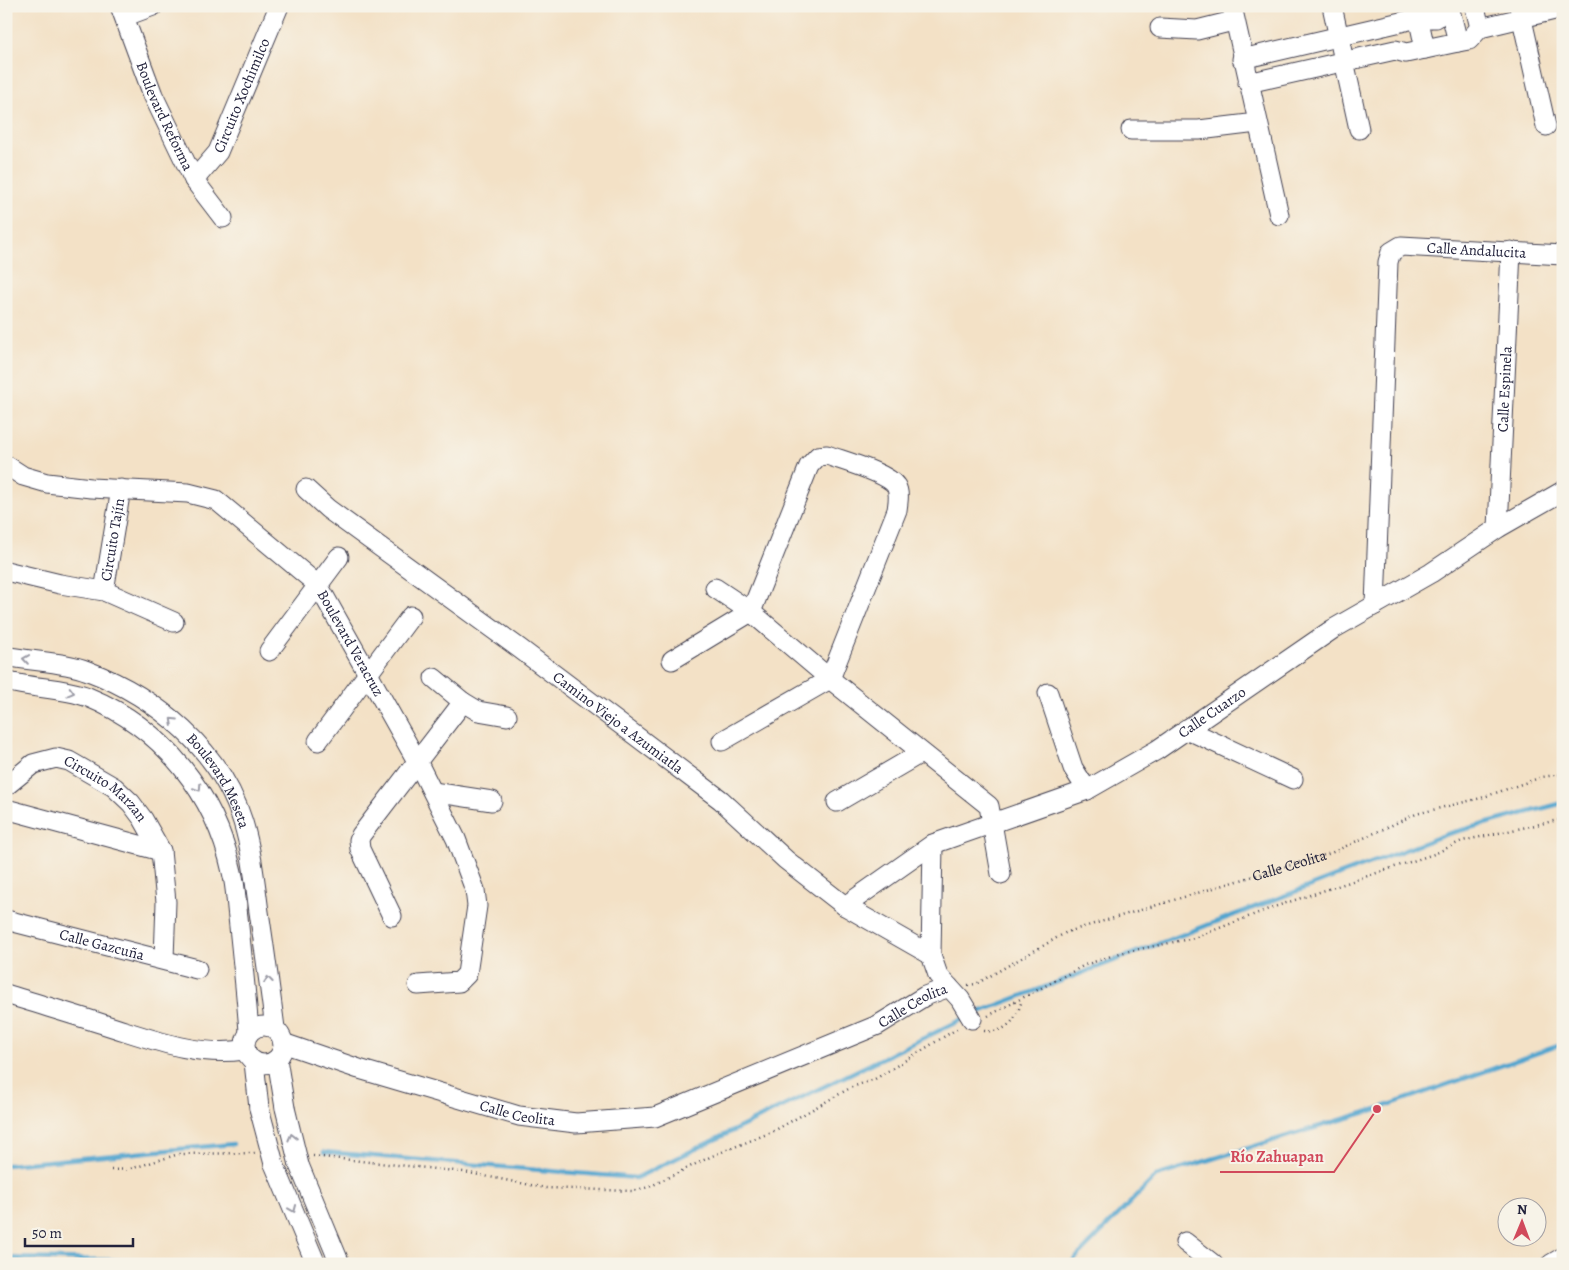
<svg xmlns="http://www.w3.org/2000/svg" width="1569" height="1270" font-family="Alegreya,serif">
	<rect width="100%" height="100%" fill="#f7f3e8"/>
	<filter id="ink" filterUnits="userSpaceOnUse"><feTurbulence type="fractalNoise" baseFrequency=".02" numOctaves="2"/><feDisplacementMap in="SourceGraphic" scale="10" xChannelSelector="R" yChannelSelector="G"/><feConvolveMatrix kernelMatrix="1 2 1 2 8 2 1 2 1" color-interpolation-filters="sRGB"/></filter>
	<filter id="wash" filterUnits="userSpaceOnUse"><feTurbulence type="fractalNoise" baseFrequency=".0096" numOctaves="4" result="noise"/><feDisplacementMap in="SourceGraphic" scale="20" xChannelSelector="R" yChannelSelector="G"/><feGaussianBlur stdDeviation="1.12" result="paint"/><feColorMatrix in="noise" values="0 0 0 0 0 0 0 0 0 0 0 0 0 0 0 0 0 1.4 0 .05"/><feComposite in="paint" operator="in"/></filter>
	<g filter="url(#wash)">
		<rect width="100%" height="100%" fill="#f3e1c6"/>
		<g fill="none" stroke-linecap="round" stroke-linejoin="round">
			<g stroke="#55a6cf" stroke-width="4.5">
				<polyline points="974,1014 1447,834 1563,803"/>
				<polyline points="324,1152 636,1178 967,1017"/>
				<polyline points="6,1165 233,1144"/>
				<polyline points="6,1258 113,1260 165,1264"/>
				<polyline points="1070,1264 1156,1176 1377,1109 1563,1044"/>
			</g>
		</g>
	</g>
	<g filter="url(#ink)">
		<g fill="none" stroke-linecap="round" stroke-linejoin="round">
			<g stroke="#413f50" stroke-width="21">
				<g id="minor">
					<path id="s2" d="M120 6 153 95 194 180 223 218"/>
					<polyline points="1232,6 1279,215"/>
					<polyline points="1332,6 1359,129"/>
					<polyline points="1519,6 1546,126"/>
					<polyline points="1416,7 1425,49 1458,42 1449,6"/>
					<polyline points="1475,7 1480,28"/>
					<polyline points="126,16 153,6"/>
					<polyline points="1160,28 1197,30 1233,21"/>
					<polyline points="1458,42 1469,40 1480,28 1563,8"/>
					<polyline points="1242,59 1418,18 1436,18 1447,6"/>
					<polyline points="1248,83 1395,50 1406,53 1425,49"/>
					<polyline points="1131,130 1199,130 1257,123"/>
					<path id="s3" d="M194 180 218 152 279 6"/>
					<path id="s4" d="M6 465 23 476 47 483 91 488 188 493 216 500 318 585 417 761 456 839 475 890 477 906 467 974 459 982 418 985"/>
					<path id="s5" d="M306 489 328 509 519 648 721 800 786 860 845 906 931 955"/>
					<path id="s6" d="M1498 528 1511 251"/>
					<polyline points="6,571 60,584 104,591 174,622"/>
					<polyline points="715,588 751,612 830,679 989,806 1001,874"/>
					<path id="s7" d="M104 591 121 489"/>
					<path id="s8" d="M1375 605 1388 262 1391 252 1401 246 1563 255"/>
					<polyline points="269,651 339,557"/>
					<path id="s9" d="M6 656C33 662 62 661 88 671 157 697 221 751 243 822 252 852 255 882 259 912 265 951 270 990 275 1028"/>
					<path d="M672 660 751 612 809 466 818 456 827 455C843 461 888 473 896 486 900 493 898 502 897 510L830 679 722 741"/>
					<polyline points="434,678 463,702"/>
					<path d="M6 681C33 689 62 687 88 697 163 728 215 794 232 872 236 887 236 902 238 917 242 955 246 993 249 1031"/>
					<polyline points="1048,693 1073,768 1087,790"/>
					<polyline points="1186,729 1293,779"/>
					<polyline points="318,741 411,616"/>
					<path id="s10" d="M6 786 33 764 56 758 69 761 114 787 131 803 143 819 161 851 166 902 164 959"/>
					<polyline points="433,792 492,801"/>
					<polyline points="837,802 921,753"/>
					<polyline points="6,809 161,851"/>
					<polyline points="933,844 931,955 938,975 960,999 972,1019"/>
					<path id="s11" d="M845 906 933 844 1087 790 1157 750 1333 629 1431 573 1498 528 1563 491"/>
					<polyline points="392,916 360,849 359,840 361,835 463,702 478,711 507,716"/>
					<path id="s12" d="M6 920 197 969"/>
					<path d="M6 994C41 1005 75 1015 109 1026 154 1040 197 1057 244 1050"/>
					<circle cx="264" cy="1045" r="19"/>
					<path id="s13" d="M283 1043 359 1069 519 1116 576 1123 655 1117 878 1025 925 996 949 987"/>
					<polyline points="277,1059 285,1108"/>
					<polyline points="254,1062 259,1108"/>
					<polyline points="274,1164 316,1264"/>
					<polyline points="299,1165 340,1264"/>
					<polyline points="1185,1242 1213,1264"/>
					<polyline points="1551,1264 1563,1257"/>
				</g>
			</g>
			<g stroke="#413f50" stroke-width="2.5" stroke-dasharray="1 4" stroke-linecap="butt">
				<path id="s1" d="M968 985 976 984 1067 932 1331 853 1416 814 1481 798 1542 777 1563 774"/>
				<polyline points="988,1016 1085,965 1120,953 1194,938 1271,908 1434,854 1462,841 1563,819"/>
				<path d="M984 1031C1008 1033 1016 1020 1022 1000"/>
				<polyline points="313,1156 464,1172 546,1188 632,1191 649,1187 712,1156 772,1132 852,1087 875,1079 960,1027"/>
				<polyline points="111,1170 130,1169 179,1154 255,1153"/>
			</g>
			<use href="#minor" stroke="#fff" stroke-width="19"/>
			<g stroke="#413f50" stroke-width="21" stroke-linecap="butt">
				<g id="minor-bridge">
					<polyline points="259,1108 274,1164"/>
					<polyline points="285,1108 299,1165"/>
				</g>
			</g>
			<use href="#minor-bridge" stroke="#fff" stroke-width="19"/>
		</g>
		<defs><path id="oneway-chevron" d="M-2-3.5L2.5 0L-2 3.5" fill="none" stroke-width="1.6" stroke-linecap="round" stroke-linejoin="round" transform="scale(1.25)"/></defs>
		<g stroke="#9c9ca7">
			<use href="#oneway-chevron" transform="translate(26 659) rotate(-172)"/>
			<use href="#oneway-chevron" transform="translate(71 692) rotate(15)"/>
			<use href="#oneway-chevron" transform="translate(173 721) rotate(-137)"/>
			<use href="#oneway-chevron" transform="translate(198 788) rotate(57)"/>
			<use href="#oneway-chevron" transform="translate(268 980) rotate(-97)"/>
			<use href="#oneway-chevron" transform="translate(292 1137) rotate(-104)"/>
			<use href="#oneway-chevron" transform="translate(293 1209) rotate(67)"/>
		</g>
	</g>
	<g text-anchor="middle" stroke-width="4" stroke-linejoin="round" paint-order="stroke">
		<g font-size="15" fill="#22223b" stroke="#f7f3e8">
			<text dy="5" stroke="none"><textPath href="#s3" startOffset="98">Circuito Xochimilco</textPath></text>
			<text dy="5" stroke="none"><textPath href="#s2" startOffset="119">Boulevard Reforma</textPath></text>
			<text dy="5" stroke="none"><textPath href="#s8" startOffset="441">Calle Andalucita</textPath></text>
			<text dy="5" stroke="none"><textPath href="#s6" startOffset="139">Calle Espinela</textPath></text>
			<text dy="5" stroke="none"><textPath href="#s7" startOffset="52">Circuito Tajín</textPath></text>
			<text dy="5" stroke="none"><textPath href="#s4" startOffset="415">Boulevard Veracruz</textPath></text>
			<text dy="5" stroke="none"><textPath href="#s11" startOffset="418">Calle Cuarzo</textPath></text>
			<text dy="5" stroke="none"><textPath href="#s5" startOffset="390">Camino Viejo a Azumiatla</textPath></text>
			<text dy="5" stroke="none"><textPath href="#s9" startOffset="259">Boulevard Meseta</textPath></text>
			<text dy="5" stroke="none"><textPath href="#s10" startOffset="118">Circuito Marzan</textPath></text>
			<text dy="5" stroke="none"><textPath href="#s1" startOffset="345">Calle Ceolita</textPath></text>
			<text dy="5" stroke="none"><textPath href="#s12" startOffset="99">Calle Gazcuña</textPath></text>
			<text dy="5" stroke="none"><textPath href="#s13" startOffset="665">Calle Ceolita</textPath></text>
			<text dy="5" stroke="none"><textPath href="#s13" startOffset="245">Calle Ceolita</textPath></text>
		</g>
	</g>
	<path fill="none" stroke="#d1495b" stroke-width="2" d="M1377 1109L1334 1172H1220"/>
	<circle fill="#d1495b" stroke="#f7f3e8" stroke-width="2" cx="1377" cy="1109" r="5"/>
	<g font-size="16" text-anchor="middle" font-weight="bold" fill="#d1495b" stroke="#f7f3e8" stroke-width="4" stroke-linejoin="round" paint-order="stroke">
		<text x="1277" y="1162">Río Zahuapan</text>
	</g>
	<rect width="1569" height="1270" fill="none" stroke="#f7f3e8" stroke-width="25"/>
	<g transform="translate(1522 1222) rotate(1)"><circle r="24" fill="#f7f3e8" stroke="#a29fa3"/>
	<path d="M0-4L9 19L0 12L-9 19Z" fill="#d1495b"/>
	<text y="-8" font-size="14" font-weight="bold" text-anchor="middle" fill="#22223b">N</text>
	</g>
	<path d="M25 1238v8h108v-8" fill="none" stroke="#22223b" stroke-width="2.5"/>
	<text x="32" y="1238" font-size="15" fill="#22223b" stroke="#f7f3e8" stroke-width="4" paint-order="stroke">50 m</text>
</svg>
